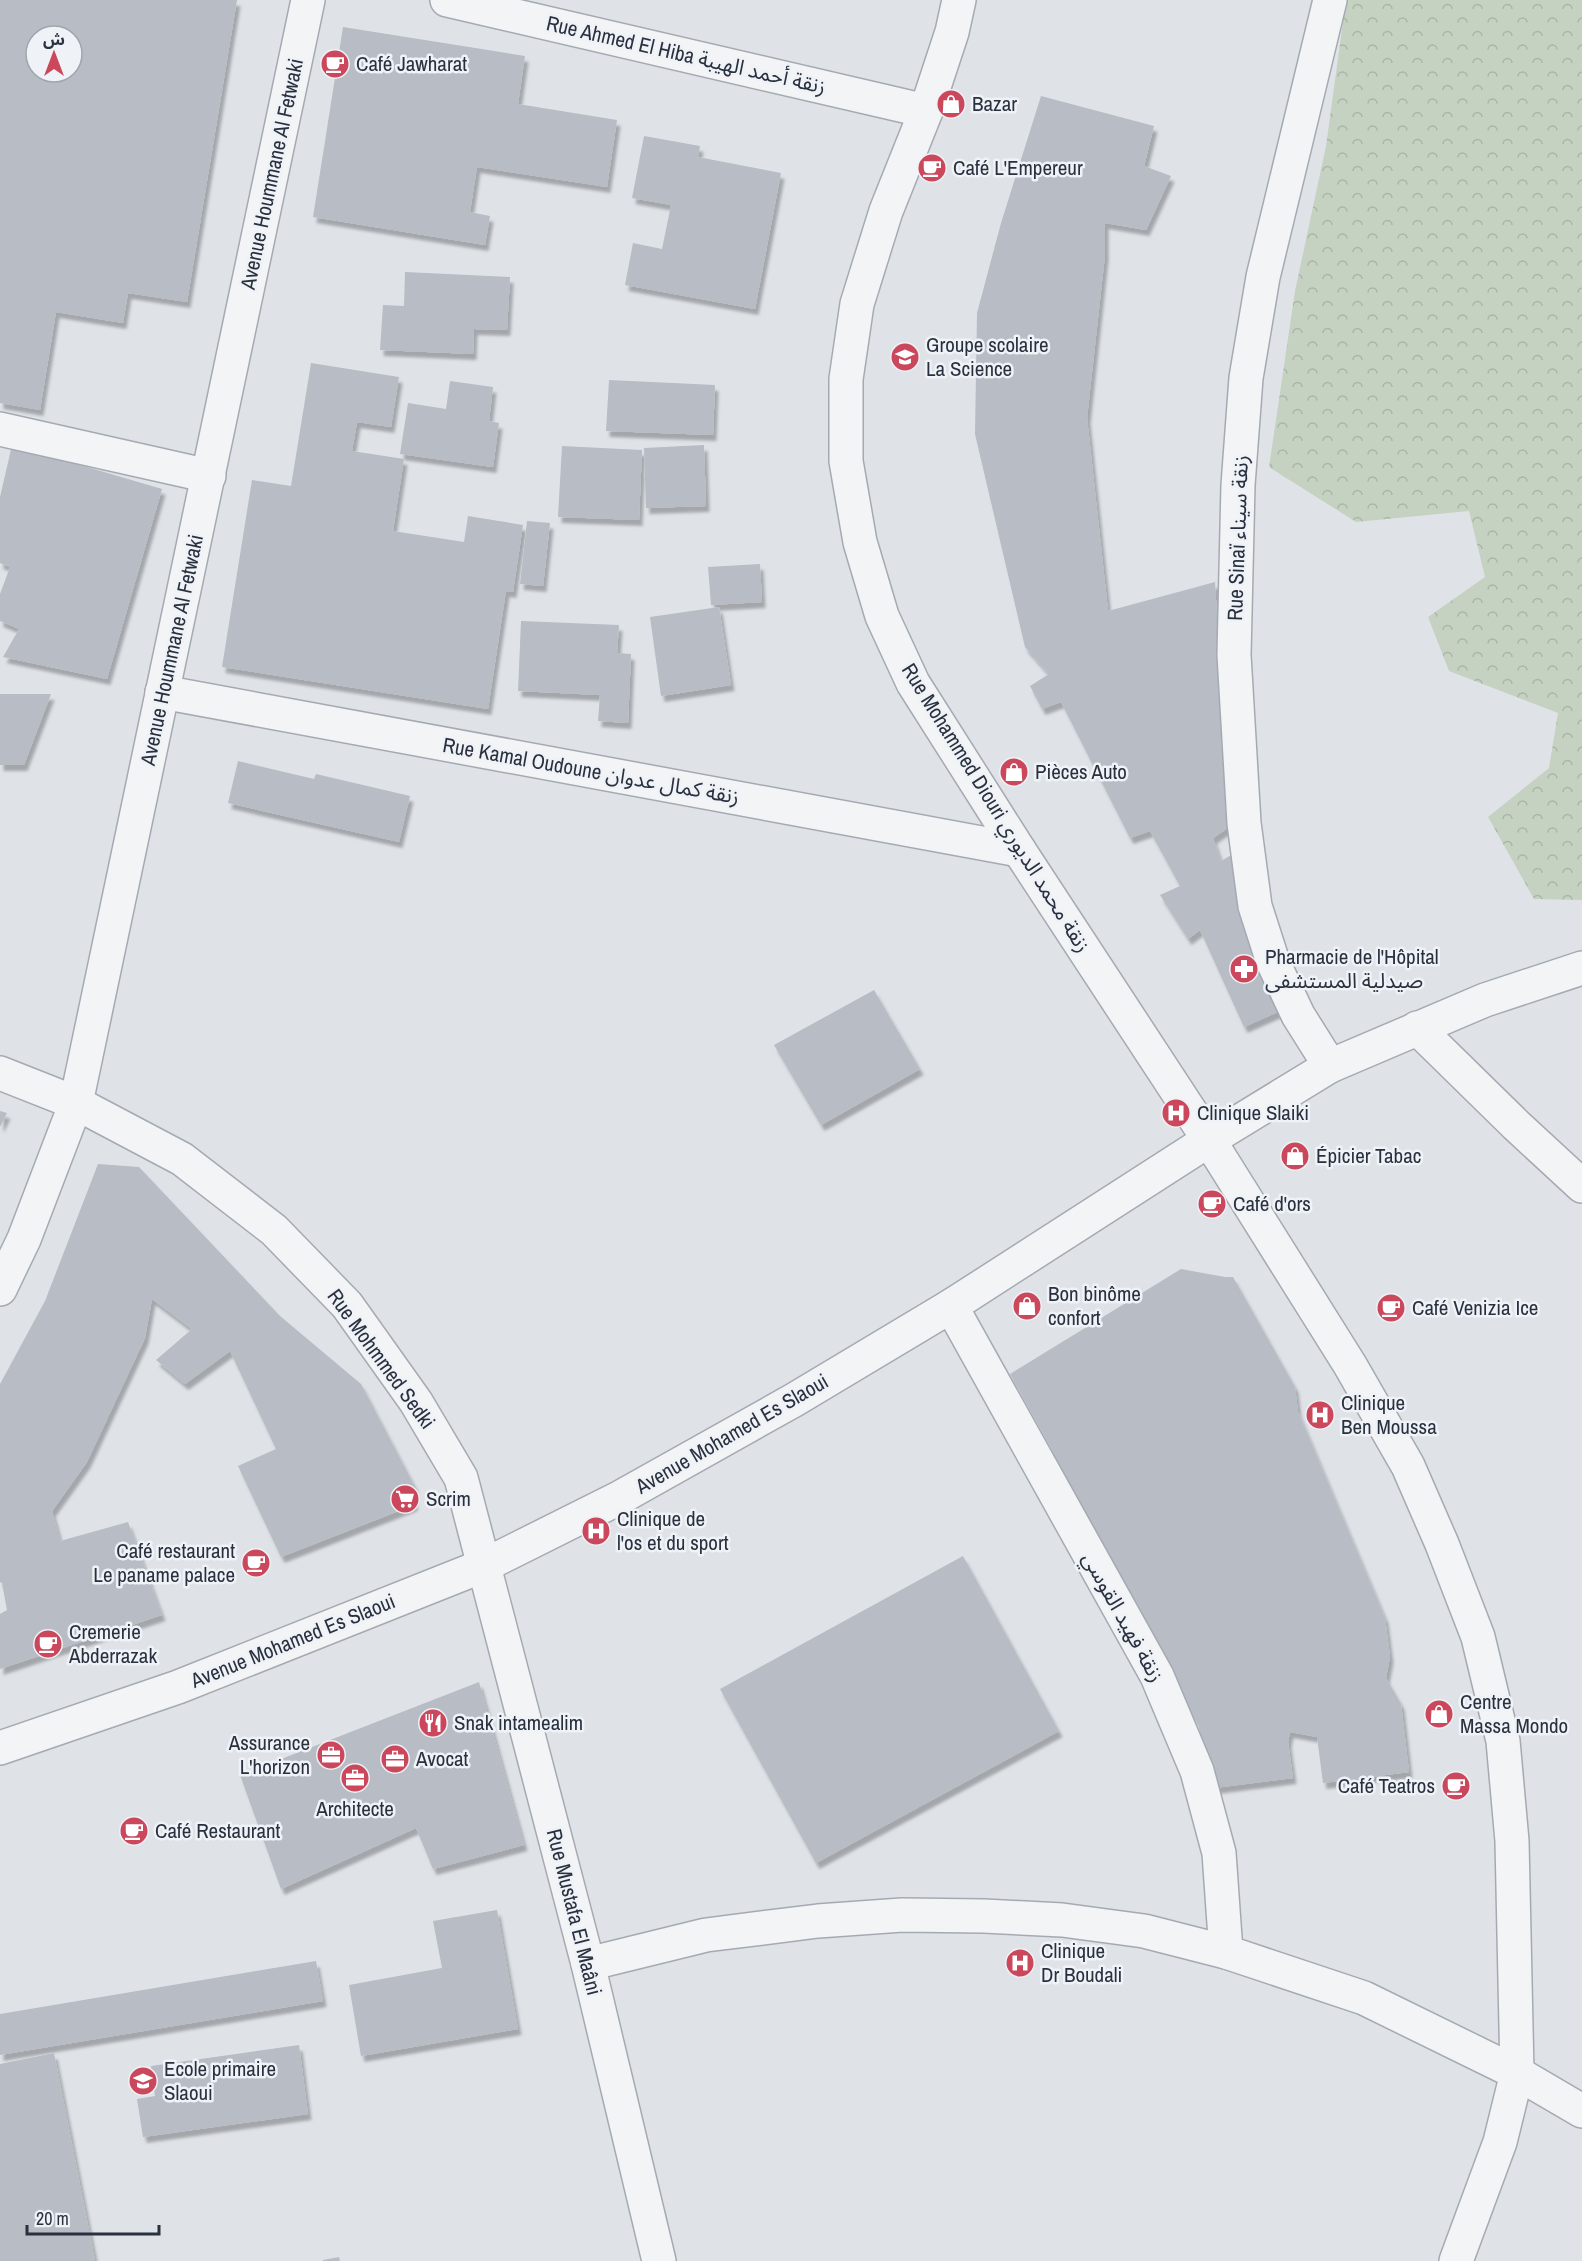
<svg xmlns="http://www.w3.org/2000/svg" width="1582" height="2261" font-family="'Archivo Narrow','Noto Sans Arabic',sans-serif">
	<defs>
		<pattern id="forest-crowns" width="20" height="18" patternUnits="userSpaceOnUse" patternTransform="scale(1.5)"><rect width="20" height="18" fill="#c5d2c1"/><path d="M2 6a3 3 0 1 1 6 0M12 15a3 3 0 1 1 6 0" fill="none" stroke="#a9b5a7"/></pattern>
		<filter id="shadow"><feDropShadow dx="3.5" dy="6" stdDeviation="1.5" flood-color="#0004"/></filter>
	</defs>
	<rect width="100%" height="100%" fill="#dfe3e8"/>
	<polygon fill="url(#forest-crowns)" points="1346,0 1582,0 1582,900 1534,899 1488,817 1549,768 1558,713 1449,671 1428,617 1485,577 1469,511 1356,522 1269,467 1295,291 1326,146"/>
	<g fill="#b7bcc5" fill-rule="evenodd" filter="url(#shadow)">
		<path d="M0 0H237L187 302 128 293 123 323 56 312 40 410 0 403ZM36 36H72V72H36Z"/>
		<polygon points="343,27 525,56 518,104 617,120 607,187 477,167 470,212 490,216 485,245 313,217"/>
		<polygon points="1041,96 1154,126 1144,166 1171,176 1146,230 1105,223 1105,255 1087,418 1108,611 1215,582 1229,827 1213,838 1221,861 1238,851 1280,1011 1244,1027 1200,930 1188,939 1160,895 1180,886 1150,831 1130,838 1061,702 1042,709 1030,686 1049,674 1025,647 975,434 977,313 1001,223"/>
		<polygon points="644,136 700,146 698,157 781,173 755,309 625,285 633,243 662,249 671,205 632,198"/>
		<polygon points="405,272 510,277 507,330 474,329 473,354 380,350 383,305 404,306"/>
		<polygon points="311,363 399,377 391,427 357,422 352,451 404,459 393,531 464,542 468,516 523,525 513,592 506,591 488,709 222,667 252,480 291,486"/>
		<polygon points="609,380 715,385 713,435 606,431"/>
		<polygon points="450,381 493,387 489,421 499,423 493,467 400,454 408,403 446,409"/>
		<polygon points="12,445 162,489 107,679 3,657 19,629 0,621 0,594 10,567 0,563 0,497"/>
		<polygon points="704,445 706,506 646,508 644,448"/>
		<polygon points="562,446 642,450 639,520 558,517"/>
		<polygon points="527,521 550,523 543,586 520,584"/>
		<polygon points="760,564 762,602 711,605 708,567"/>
		<polygon points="719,607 731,685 661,696 650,617"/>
		<polygon points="521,621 619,625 617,653 631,654 628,723 598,721 600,695 518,691"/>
		<polygon points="0,694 51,694 24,765 0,765"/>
		<polygon points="238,761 314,779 316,774 410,796 399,842 228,803"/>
		<polygon points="874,990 920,1069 821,1125 774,1045"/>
		<polygon points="0,1111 7,1113 0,1127"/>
		<polygon points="98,1164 139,1167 280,1316 361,1384 414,1485 414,1505 281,1557 238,1466 276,1449 230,1351 185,1384 156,1360 192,1329 152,1299 145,1338 87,1462 52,1511 60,1541 128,1522 162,1615 0,1669 0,1614 7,1610 2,1583 0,1582 0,1384 45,1301"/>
		<polygon points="1181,1269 1225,1277 1233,1277 1295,1387 1298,1412 1385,1618 1390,1657 1386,1678 1401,1704 1409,1772 1323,1783 1317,1737 1290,1732 1288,1742 1293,1778 1207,1789 1199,1727 1054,1467 1052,1450 1010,1374"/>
		<polygon points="963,1556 1059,1731 816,1863 720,1689"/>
		<polygon points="479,1682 524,1845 433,1869 416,1828 281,1889 240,1775"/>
		<polygon points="497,1910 518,2029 361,2056 349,1985 442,1968 433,1921"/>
		<polygon points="316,1961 323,2001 0,2055 0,2014"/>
		<polygon points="299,2045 308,2114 143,2137 137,2099 155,2096 151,2066"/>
		<polygon points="54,2053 95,2261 0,2261 0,2064"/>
		<polygon points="339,2257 340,2261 323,2261 323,2260"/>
	</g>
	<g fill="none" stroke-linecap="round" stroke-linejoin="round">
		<g stroke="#a5aab2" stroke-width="36">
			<g id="minor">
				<polyline points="447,0 926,111"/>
				<polyline points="959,0 952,32 926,111 886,211 857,304 846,379 846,461 860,542 882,616 913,683 1019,850 1209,1140 1350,1365 1408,1466 1442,1544 1478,1637 1503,1741 1512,1841 1517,2073 1500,2142 1456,2261"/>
				<polyline points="1330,0 1263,277 1246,378 1238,485 1234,655 1244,823 1255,906 1273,962 1298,1015 1330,1066"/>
				<polyline points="0,429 209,476"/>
				<polyline points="162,692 1019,850"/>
				<polyline points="1417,1028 1516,1125 1582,1186"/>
				<polyline points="0,1073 76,1103 182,1159 274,1230 347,1305 416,1402 461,1478 588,1964 659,2261"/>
				<polyline points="0,1289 24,1239 76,1103 308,0"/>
				<polyline points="951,1306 1157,1676 1197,1771 1219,1853 1226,1952"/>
				<polyline points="0,1748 178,1687 485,1565 621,1497 794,1400 951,1306 1209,1140 1330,1066 1485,1000 1582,968"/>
				<polyline points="588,1964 706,1935 818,1921 902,1915 984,1916 1062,1920 1144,1931 1226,1952 1364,1998 1517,2073 1582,2111"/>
			</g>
		</g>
		<use href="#minor" stroke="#f2f4f6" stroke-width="33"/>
	</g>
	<defs>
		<g id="cafe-disc" transform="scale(1.5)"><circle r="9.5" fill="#ca475c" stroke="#eff2f6"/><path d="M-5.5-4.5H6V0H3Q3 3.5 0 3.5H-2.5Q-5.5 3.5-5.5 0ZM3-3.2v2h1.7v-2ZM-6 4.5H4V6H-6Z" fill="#fff"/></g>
		<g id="shop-disc" transform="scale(1.5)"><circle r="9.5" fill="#ca475c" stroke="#eff2f6"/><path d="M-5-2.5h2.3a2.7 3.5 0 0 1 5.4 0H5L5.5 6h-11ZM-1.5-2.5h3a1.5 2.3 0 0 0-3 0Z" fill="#fff"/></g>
		<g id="school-disc" transform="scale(1.5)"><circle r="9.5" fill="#ca475c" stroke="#eff2f6"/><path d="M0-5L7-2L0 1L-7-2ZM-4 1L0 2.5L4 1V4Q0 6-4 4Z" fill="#fff"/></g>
		<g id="pharmacy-disc" transform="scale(1.5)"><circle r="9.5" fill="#ca475c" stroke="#eff2f6"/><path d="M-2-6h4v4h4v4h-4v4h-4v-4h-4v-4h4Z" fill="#fff"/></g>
		<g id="hospital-disc" transform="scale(1.5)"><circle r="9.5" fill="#ca475c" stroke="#eff2f6"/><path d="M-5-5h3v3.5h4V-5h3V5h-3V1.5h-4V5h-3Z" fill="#fff"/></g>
		<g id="supermarket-disc" transform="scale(1.5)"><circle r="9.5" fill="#ca475c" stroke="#eff2f6"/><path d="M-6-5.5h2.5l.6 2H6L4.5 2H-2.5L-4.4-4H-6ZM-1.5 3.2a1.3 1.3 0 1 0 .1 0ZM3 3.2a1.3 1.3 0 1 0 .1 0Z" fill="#fff"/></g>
		<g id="restaurant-disc" transform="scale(1.5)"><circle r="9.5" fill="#ca475c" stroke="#eff2f6"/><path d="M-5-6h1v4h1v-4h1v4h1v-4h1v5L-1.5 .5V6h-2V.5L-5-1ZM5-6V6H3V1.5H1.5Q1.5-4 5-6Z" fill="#fff"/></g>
		<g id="office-disc" transform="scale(1.5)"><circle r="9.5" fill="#ca475c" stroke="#eff2f6"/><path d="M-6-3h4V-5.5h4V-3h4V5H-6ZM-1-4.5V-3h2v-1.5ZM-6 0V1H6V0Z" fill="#fff"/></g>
	</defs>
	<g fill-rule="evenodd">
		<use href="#cafe-disc" x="335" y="64"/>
		<use href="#shop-disc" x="951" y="104"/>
		<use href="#cafe-disc" x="932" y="168"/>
		<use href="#school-disc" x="905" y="357"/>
		<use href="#shop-disc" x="1014" y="772"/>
		<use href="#pharmacy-disc" x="1244" y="969"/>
		<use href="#hospital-disc" x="1176" y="1113"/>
		<use href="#shop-disc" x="1295" y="1156"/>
		<use href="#cafe-disc" x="1212" y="1204"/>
		<use href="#shop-disc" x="1027" y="1306"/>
		<use href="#cafe-disc" x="1391" y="1308"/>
		<use href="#hospital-disc" x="1320" y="1415"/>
		<use href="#supermarket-disc" x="405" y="1499"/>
		<use href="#hospital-disc" x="596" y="1531"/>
		<use href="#cafe-disc" x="256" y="1563"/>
		<use href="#cafe-disc" x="48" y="1644"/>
		<use href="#shop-disc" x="1439" y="1714"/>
		<use href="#restaurant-disc" x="433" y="1723"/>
		<use href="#office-disc" x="331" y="1755"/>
		<use href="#office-disc" x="395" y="1759"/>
		<use href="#office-disc" x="355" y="1778"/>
		<use href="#cafe-disc" x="1456" y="1786"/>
		<use href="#cafe-disc" x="134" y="1831"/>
		<use href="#hospital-disc" x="1020" y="1963"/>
		<use href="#school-disc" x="143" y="2081"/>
	</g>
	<g text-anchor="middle" stroke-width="5" stroke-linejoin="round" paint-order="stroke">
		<g font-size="21" fill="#29313f" stroke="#eff2f6">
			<text transform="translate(686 55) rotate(13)" y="7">Rue Ahmed El Hiba زنقة أحمد الهيبة</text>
			<text transform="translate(272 174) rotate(-78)" y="7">Avenue Hoummane Al Fetwaki</text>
			<text transform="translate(1238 538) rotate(-88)" y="7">Rue Sinaï زنقة سيناء</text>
			<text transform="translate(172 650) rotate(-78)" y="7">Avenue Hoummane Al Fetwaki</text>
			<text transform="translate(591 771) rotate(10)" y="7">Rue Kamal Oudoune زنقة كمال عدوان</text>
			<text transform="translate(996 808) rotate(58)" y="7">Rue Mohammed Diouri زنقة محمد الديوري</text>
			<text transform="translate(381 1359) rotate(54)" y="7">Rue Mohmmed Sedki</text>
			<text transform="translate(732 1434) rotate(-30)" y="7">Avenue Mohamed Es Slaoui</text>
			<text transform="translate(1123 1617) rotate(61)" y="7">زنقة فهيد القوسي</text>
			<text transform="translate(293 1641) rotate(-22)" y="7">Avenue Mohamed Es Slaoui</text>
			<text transform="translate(574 1912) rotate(76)" y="7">Rue Mustafa El Maâni</text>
		</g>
		<g font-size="21" fill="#29313f" stroke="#eff2f6" text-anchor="start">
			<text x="356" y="71">Café Jawharat</text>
			<text x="972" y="111">Bazar</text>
			<text x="953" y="175">Café L'Empereur</text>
			<text x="926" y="352">Groupe scolaire<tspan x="926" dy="24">La Science</tspan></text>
			<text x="1035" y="779">Pièces Auto</text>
			<text x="1265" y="964">Pharmacie de l'Hôpital<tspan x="1265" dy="24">صيدلية المستشفى</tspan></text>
			<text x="1197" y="1120">Clinique Slaiki</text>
			<text x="1316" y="1163">Épicier Tabac</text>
			<text x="1233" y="1211">Café d'ors</text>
			<text x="1048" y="1301">Bon binôme<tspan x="1048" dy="24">confort</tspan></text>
			<text x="1412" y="1315">Café Venizia Ice</text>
			<text x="1341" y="1410">Clinique<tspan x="1341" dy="24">Ben Moussa</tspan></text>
			<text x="426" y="1506">Scrim</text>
			<text x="617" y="1526">Clinique de<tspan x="617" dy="24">l'os et du sport</tspan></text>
			<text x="235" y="1558" text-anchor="end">Café restaurant<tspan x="235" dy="24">Le paname palace</tspan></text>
			<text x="69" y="1639">Cremerie<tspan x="69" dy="24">Abderrazak</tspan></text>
			<text x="1460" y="1709">Centre<tspan x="1460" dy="24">Massa Mondo</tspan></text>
			<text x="454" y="1730">Snak intamealim</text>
			<text x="310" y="1750" text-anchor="end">Assurance<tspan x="310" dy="24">L'horizon</tspan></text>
			<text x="416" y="1766">Avocat</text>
			<text x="1435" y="1793" text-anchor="end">Café Teatros</text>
			<text x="355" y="1816" text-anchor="middle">Architecte</text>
			<text x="155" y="1838">Café Restaurant</text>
			<text x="1041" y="1958">Clinique<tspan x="1041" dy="24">Dr Boudali</tspan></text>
			<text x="164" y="2076">Ecole primaire<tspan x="164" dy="24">Slaoui</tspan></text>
		</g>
	</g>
	<g transform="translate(54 54)"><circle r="28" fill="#eff2f6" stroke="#a0a5ad" stroke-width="1.5"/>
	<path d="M0-4.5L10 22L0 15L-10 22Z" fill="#ca475c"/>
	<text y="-9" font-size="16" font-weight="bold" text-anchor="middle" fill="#29313f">ش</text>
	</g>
	<path d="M27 2225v9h132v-9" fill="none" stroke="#29313f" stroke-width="3"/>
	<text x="36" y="2225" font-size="18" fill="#29313f" stroke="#eff2f6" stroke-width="4.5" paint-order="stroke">20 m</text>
</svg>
